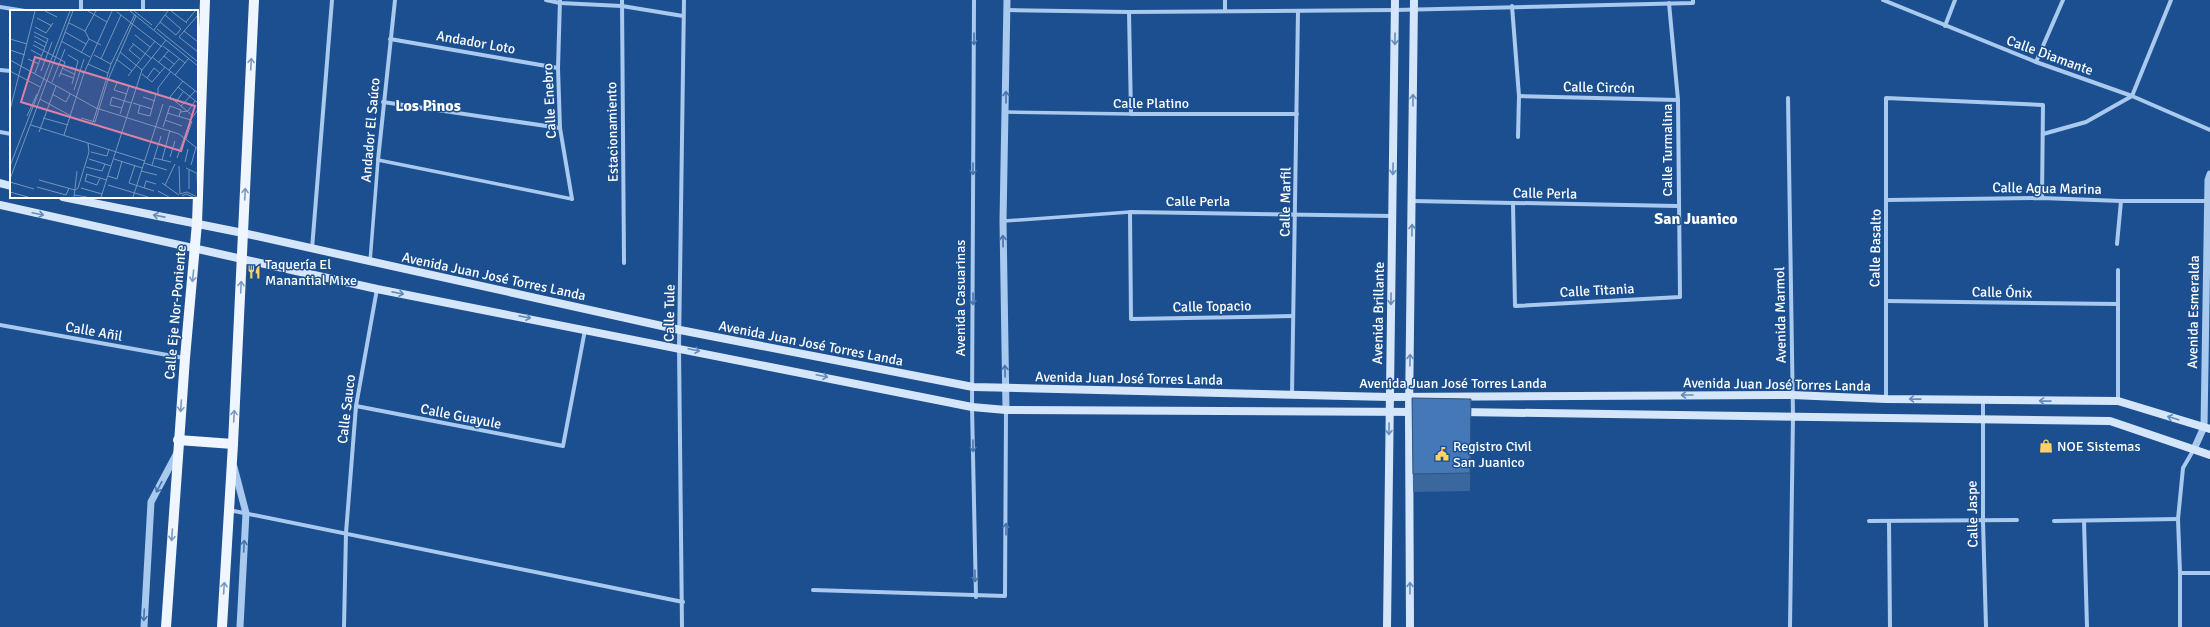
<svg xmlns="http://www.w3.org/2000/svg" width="2210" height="627" font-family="Signika,sans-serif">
	<rect width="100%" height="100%" fill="#1b4f8f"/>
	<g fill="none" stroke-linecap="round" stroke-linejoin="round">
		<g stroke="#a9c9ee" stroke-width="3.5">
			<polyline points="1006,112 1131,114"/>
			<polyline points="1004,221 1130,212"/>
			<polyline points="370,262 378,160 572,199"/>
		</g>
		<g stroke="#a9c9ee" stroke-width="4">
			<polyline points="81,0 81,11"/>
			<polyline points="546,0 560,3 622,6 683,16"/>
			<polyline points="560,0 558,68 560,128 572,199"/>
			<polyline points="622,0 624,263"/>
			<polyline points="974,0 972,407 976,597"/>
			<polyline points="1883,0 2036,62 2132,96 2210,130"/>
			<polyline points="1512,6 1519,96 1518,137"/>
			<polyline points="0,7 25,11"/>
			<polyline points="1007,10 1129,12 1395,10 1693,3 1693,0"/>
			<polyline points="143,11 143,0"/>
			<polyline points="1225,11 1225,0"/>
			<polyline points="1129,12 1131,114 1297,114"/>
			<polyline points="1945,26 1955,0"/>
			<polyline points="390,39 558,68"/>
			<polyline points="2036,62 2063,0"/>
			<polyline points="0,70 11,71"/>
			<polyline points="1519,96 1678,100"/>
			<polyline points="1788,98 1793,416 1790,627"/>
			<polyline points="383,102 560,128"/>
			<polyline points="0,132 11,134"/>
			<polyline points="2043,134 2086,122 2132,96 2171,0"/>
			<polyline points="378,160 395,0"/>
			<polyline points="1887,200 2042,198 2121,201 2208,201"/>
			<polyline points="1412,201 1677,206"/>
			<polyline points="1513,204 1515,306 1680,297 1678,100 1669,3"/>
			<polyline points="2117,244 2121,201"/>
			<polyline points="312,249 332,0"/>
			<polyline points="1886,301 2118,304"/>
			<polyline points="1293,316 1131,319 1130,212 1393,216"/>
			<polyline points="0,325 184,358"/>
			<polyline points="1292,394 1298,11"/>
			<polyline points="1886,399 1886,98 2043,105 2042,198"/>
			<polyline points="1983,400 1983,521 1986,627"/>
			<polyline points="2118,401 2118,270"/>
			<polyline points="356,406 563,446 585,330"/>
			<polyline points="229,510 683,602"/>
			<polyline points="1869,521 2017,520"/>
			<polyline points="1889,521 1890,627"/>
			<polyline points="2054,521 2178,519"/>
			<polyline points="2084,521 2087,627"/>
			<polyline points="2180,573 2210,573"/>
			<polyline points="813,590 1005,596 1006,410"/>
			<polyline points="344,627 346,533 356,406 377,289"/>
			<polyline points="682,627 679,347 684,0"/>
			<polyline points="2180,627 2180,573 2178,519 2183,468 2194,449"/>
		</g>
		<g stroke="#a9c9ee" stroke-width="7">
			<polyline points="1006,410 1003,221 1007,0"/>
			<polyline points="2194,449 2204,427 2208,180 2210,174"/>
			<polyline points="234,467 246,513 240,627"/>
			<polyline points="144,627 151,502 177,453"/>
		</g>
		<g stroke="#d6e6fa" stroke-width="8">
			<polyline points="0,183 11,186"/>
			<polyline points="63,197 243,233 680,330 973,387 1389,397 1792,395 1886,399 2118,401 2210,429"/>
			<polyline points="0,205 377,289 972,407 1006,410 1423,412"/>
			<polyline points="1461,412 2110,421 2210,455"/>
			<polyline points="1387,627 1395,0"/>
			<polyline points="1410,627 1409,412 1414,0"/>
		</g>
		<g stroke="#f0f6ff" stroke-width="10">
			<polyline points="178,440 233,444"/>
			<polyline points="166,627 185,358 197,223 205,0"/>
			<polyline points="222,627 233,444 254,0"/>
		</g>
	</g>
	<polygon fill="#3a679d" points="1412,398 1471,399 1470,491 1413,492"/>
	<polygon fill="#4478b7" stroke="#305480" points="1412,398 1471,399 1470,473 1413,474"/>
	<defs><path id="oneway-shaft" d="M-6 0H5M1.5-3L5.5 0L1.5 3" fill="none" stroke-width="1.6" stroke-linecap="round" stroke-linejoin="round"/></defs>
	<g stroke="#4674ac">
		<use href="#oneway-shaft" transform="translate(974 39) rotate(90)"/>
		<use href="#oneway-shaft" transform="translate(1006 97) rotate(-90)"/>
		<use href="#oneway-shaft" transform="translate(973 169) rotate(90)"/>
		<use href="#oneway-shaft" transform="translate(1003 241) rotate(-91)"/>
		<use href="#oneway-shaft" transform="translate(973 299) rotate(90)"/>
		<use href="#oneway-shaft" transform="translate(1005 371) rotate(-91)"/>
		<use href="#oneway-shaft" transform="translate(973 446) rotate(89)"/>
		<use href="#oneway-shaft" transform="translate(159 487) rotate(118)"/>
		<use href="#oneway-shaft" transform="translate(1006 529) rotate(-90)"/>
		<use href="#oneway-shaft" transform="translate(244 546) rotate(-87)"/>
		<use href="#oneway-shaft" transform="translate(975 576) rotate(89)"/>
		<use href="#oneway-shaft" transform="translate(144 615) rotate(93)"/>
	</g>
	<g stroke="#668bba">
		<use href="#oneway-shaft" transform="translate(1395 39) rotate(91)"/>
		<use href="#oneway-shaft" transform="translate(1413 100) rotate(-90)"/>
		<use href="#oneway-shaft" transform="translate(1393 169) rotate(91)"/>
		<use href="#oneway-shaft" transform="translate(38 214) rotate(12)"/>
		<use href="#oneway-shaft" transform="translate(159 216) rotate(-169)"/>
		<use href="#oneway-shaft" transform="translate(1412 230) rotate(-89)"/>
		<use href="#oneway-shaft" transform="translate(398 293) rotate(11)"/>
		<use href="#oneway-shaft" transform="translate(1391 299) rotate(91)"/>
		<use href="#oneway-shaft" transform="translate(525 317) rotate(11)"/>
		<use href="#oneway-shaft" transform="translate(694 350) rotate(12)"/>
		<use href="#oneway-shaft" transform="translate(1410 360) rotate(-89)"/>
		<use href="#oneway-shaft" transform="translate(822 376) rotate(12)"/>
		<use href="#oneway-shaft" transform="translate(1687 395) rotate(180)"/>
		<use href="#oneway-shaft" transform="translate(1915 399) rotate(-179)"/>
		<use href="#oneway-shaft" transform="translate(2045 401) rotate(-179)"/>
		<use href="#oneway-shaft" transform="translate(2173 418) rotate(-163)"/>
		<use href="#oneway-shaft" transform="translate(1389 429) rotate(91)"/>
		<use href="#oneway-shaft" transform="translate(1410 588) rotate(-90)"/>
	</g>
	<g stroke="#7b9ac1">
		<use href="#oneway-shaft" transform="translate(251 64) rotate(-87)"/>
		<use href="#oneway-shaft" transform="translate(245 194) rotate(-87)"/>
		<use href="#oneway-shaft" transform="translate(193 276) rotate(96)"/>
		<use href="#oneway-shaft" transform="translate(241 287) rotate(-87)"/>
		<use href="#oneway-shaft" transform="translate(181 406) rotate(94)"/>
		<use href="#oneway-shaft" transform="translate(234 416) rotate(-87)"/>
		<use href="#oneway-shaft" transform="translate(172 535) rotate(94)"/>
		<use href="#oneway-shaft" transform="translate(224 588) rotate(-86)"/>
	</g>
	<defs>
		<g id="restaurant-bare" transform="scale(1.08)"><path d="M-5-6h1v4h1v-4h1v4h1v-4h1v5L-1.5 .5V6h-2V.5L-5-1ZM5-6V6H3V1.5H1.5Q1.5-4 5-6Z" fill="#ffd166" stroke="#1b4f8f" stroke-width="2.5" paint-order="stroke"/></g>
		<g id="shop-bare" transform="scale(1.08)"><path d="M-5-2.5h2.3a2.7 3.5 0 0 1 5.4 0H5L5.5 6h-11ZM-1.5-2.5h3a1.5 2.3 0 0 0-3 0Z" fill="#ffd166" stroke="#1b4f8f" stroke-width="2.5" paint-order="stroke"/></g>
		<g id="civic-bare" transform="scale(1.08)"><path d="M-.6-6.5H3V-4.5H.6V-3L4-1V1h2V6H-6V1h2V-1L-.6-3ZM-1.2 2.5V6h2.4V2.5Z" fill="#ffd166" stroke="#1b4f8f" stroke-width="2.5" paint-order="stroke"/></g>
	</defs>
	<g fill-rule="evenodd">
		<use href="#restaurant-bare" x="254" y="272"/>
		<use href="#shop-bare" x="2046" y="446"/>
		<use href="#civic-bare" x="1442" y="454"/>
	</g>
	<g text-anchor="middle" stroke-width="3" stroke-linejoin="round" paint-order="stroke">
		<g font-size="14" fill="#fff" stroke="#1b4f8f">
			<text transform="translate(476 42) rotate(10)" y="5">Andador Loto</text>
			<text transform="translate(2050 55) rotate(20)" y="5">Calle Diamante</text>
			<text transform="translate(1599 87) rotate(1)" y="5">Calle Circón</text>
			<text transform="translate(549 101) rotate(-93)" y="5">Calle Enebro</text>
			<text x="1151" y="108">Calle Platino</text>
			<text transform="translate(370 130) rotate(-85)" y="5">Andador El Saúco</text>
			<text transform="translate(612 132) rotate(-91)" y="5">Estacionamiento</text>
			<text transform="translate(1667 150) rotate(-90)" y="5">Calle Turmalina</text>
			<text transform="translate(2047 188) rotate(1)" y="5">Calle Agua Marina</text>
			<text transform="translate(1545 193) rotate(1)" y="5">Calle Perla</text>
			<text x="1198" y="206">Calle Perla</text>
			<text transform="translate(1285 202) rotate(-89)" y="5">Calle Marfil</text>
			<text transform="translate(1875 248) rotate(-89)" y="5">Calle Basalto</text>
			<text transform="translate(494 276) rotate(12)" y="5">Avenida Juan José Torres Landa</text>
			<text transform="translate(1597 290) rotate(-3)" y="5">Calle Titania</text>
			<text transform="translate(2002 292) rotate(1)" y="5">Calle Ónix</text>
			<text transform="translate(960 298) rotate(-90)" y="5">Avenida Casuarinas</text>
			<text transform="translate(1212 306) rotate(-1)" y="5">Calle Topacio</text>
			<text transform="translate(175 312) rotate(-85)" y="5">Calle Eje Nor-Poniente</text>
			<text transform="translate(2193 312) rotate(-89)" y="5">Avenida Esmeralda</text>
			<text transform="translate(669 313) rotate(-89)" y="5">Calle Tule</text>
			<text transform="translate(1378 313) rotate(-89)" y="5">Avenida Brillante</text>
			<text transform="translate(1780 315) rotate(-91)" y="5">Avenida Marmol</text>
			<text transform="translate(94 331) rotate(10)" y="5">Calle Añil</text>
			<text transform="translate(811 343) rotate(11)" y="5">Avenida Juan José Torres Landa</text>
			<text transform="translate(1129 378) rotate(1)" y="5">Avenida Juan José Torres Landa</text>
			<text x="1453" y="388">Avenida Juan José Torres Landa</text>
			<text transform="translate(1777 384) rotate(1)" y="5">Avenida Juan José Torres Landa</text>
			<text transform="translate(346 409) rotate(-83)" y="5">Calle Sauco</text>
			<text transform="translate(461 416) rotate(11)" y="5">Calle Guayule</text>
			<text transform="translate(1972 514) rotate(-91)" y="5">Calle Jaspe</text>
		</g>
		<g font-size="14" fill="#fff" stroke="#1b4f8f" text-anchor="start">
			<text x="265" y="269">Taquería El<tspan x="265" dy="16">Manantial Mixe</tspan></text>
			<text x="1453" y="451">Registro Civil<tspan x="1453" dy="16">San Juanico</tspan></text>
			<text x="2057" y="451">NOE Sistemas</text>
		</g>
		<g font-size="16" font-weight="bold" fill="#fff" stroke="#1b4f8f">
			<text x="428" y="111">Los Pinos</text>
			<text x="1696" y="224">San Juanico</text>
		</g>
	</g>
	<g transform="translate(10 10)">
		<rect width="188" height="188" fill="#1b4f8f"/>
		<path fill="none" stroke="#7695bc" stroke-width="1" d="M35 1 47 7M78 1 97 12M120 1 188 56M124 1 142 15M161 1 177 13M107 2 152 37M27 8 42 16M150 12 166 25 171 19 155 5M176 12 185 1M59 13 75 21 79 29 91 35M25 17 36 23 43 13M147 19 188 52M144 20 158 1M75 21 86 1M174 21 188 32M24 22 38 29 25 63M55 22 76 34M125 25 140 37M24 26 37 33M0 29 17 34M24 31 35 37M51 31 80 47M122 33 142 49M124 34 119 40 130 49M23 35 55 52 49 67M153 36 175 53M0 40 15 45M21 40 32 46M110 42 132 60M188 42 169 27 188 5M71 43 79 29M58 45 68 51 62 74M84 45 101 54M154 46 164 54M142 47 188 83M18 49 29 54M91 49 111 5M106 49 122 61M0 50 86 98 169 124 188 139M149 52 159 40M78 54 98 63M61 57 74 63M52 58 64 64M159 60 169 49M0 61 30 77M31 61 42 32M50 63 63 68M132 64 142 72 155 57M165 65 179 48M118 66 145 31M137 68 144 58 150 63M98 70 148 84V78L161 61M173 71 160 87 183 106M42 72 55 39M107 73 104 80 117 84M168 77 188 93M64 80 74 49M42 84 56 92 60 84M133 87 145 91M30 89 61 106M166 92 173 82M123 93 142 99M130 95 128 103 140 106 146 84M171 96 185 81M112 98 100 95 102 87 121 93M0 100 25 1M170 102 178 101 185 91M157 103 181 110M110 104 119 76M17 106 27 84M33 108 58 115M71 108 85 112 98 70 126 6M155 110 172 116M83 112 101 54 125 4M21 115 135 151M153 117 160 96 171 100 169 106M29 122 46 76M54 125 74 63 102 1M176 129 182 111M81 142 97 146 99 139M160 147 165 131M144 148 161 152M167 148 181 109 188 100M79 149 101 156M104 149 132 158M152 150 160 120M175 152 178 139M134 153 157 160M125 155 119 173 144 181M142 155 151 126M181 155 186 137M0 156 60 1M169 156 170 184M76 157 92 161 95 154M176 158 188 164M179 160V179M131 161 147 165M76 164 97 170M77 164 75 171 87 175 90 168M187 164 188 187M98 166 107 169 112 151M0 169 63 1M29 170 65 180 68 178 79 142 78 133M0 172 24 179M152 173 169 185M98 175 138 187M155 175 165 154M27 177 56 185 59 178M71 178 92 184M134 178 136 171 146 174M148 181 159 187M0 182 18 187M170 184 177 182 187 187M64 185 77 187M172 186 176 184 183 187M64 187 67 161M91 187 132 60 156 30M123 187 153 94"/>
		<path fill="#dd80a5" fill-opacity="0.15" stroke="#dd80a5" stroke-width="2" d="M25 47 185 96 171 141 11 92Z"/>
		<rect width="188" height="188" fill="none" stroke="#fff" stroke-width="2"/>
	</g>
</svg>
